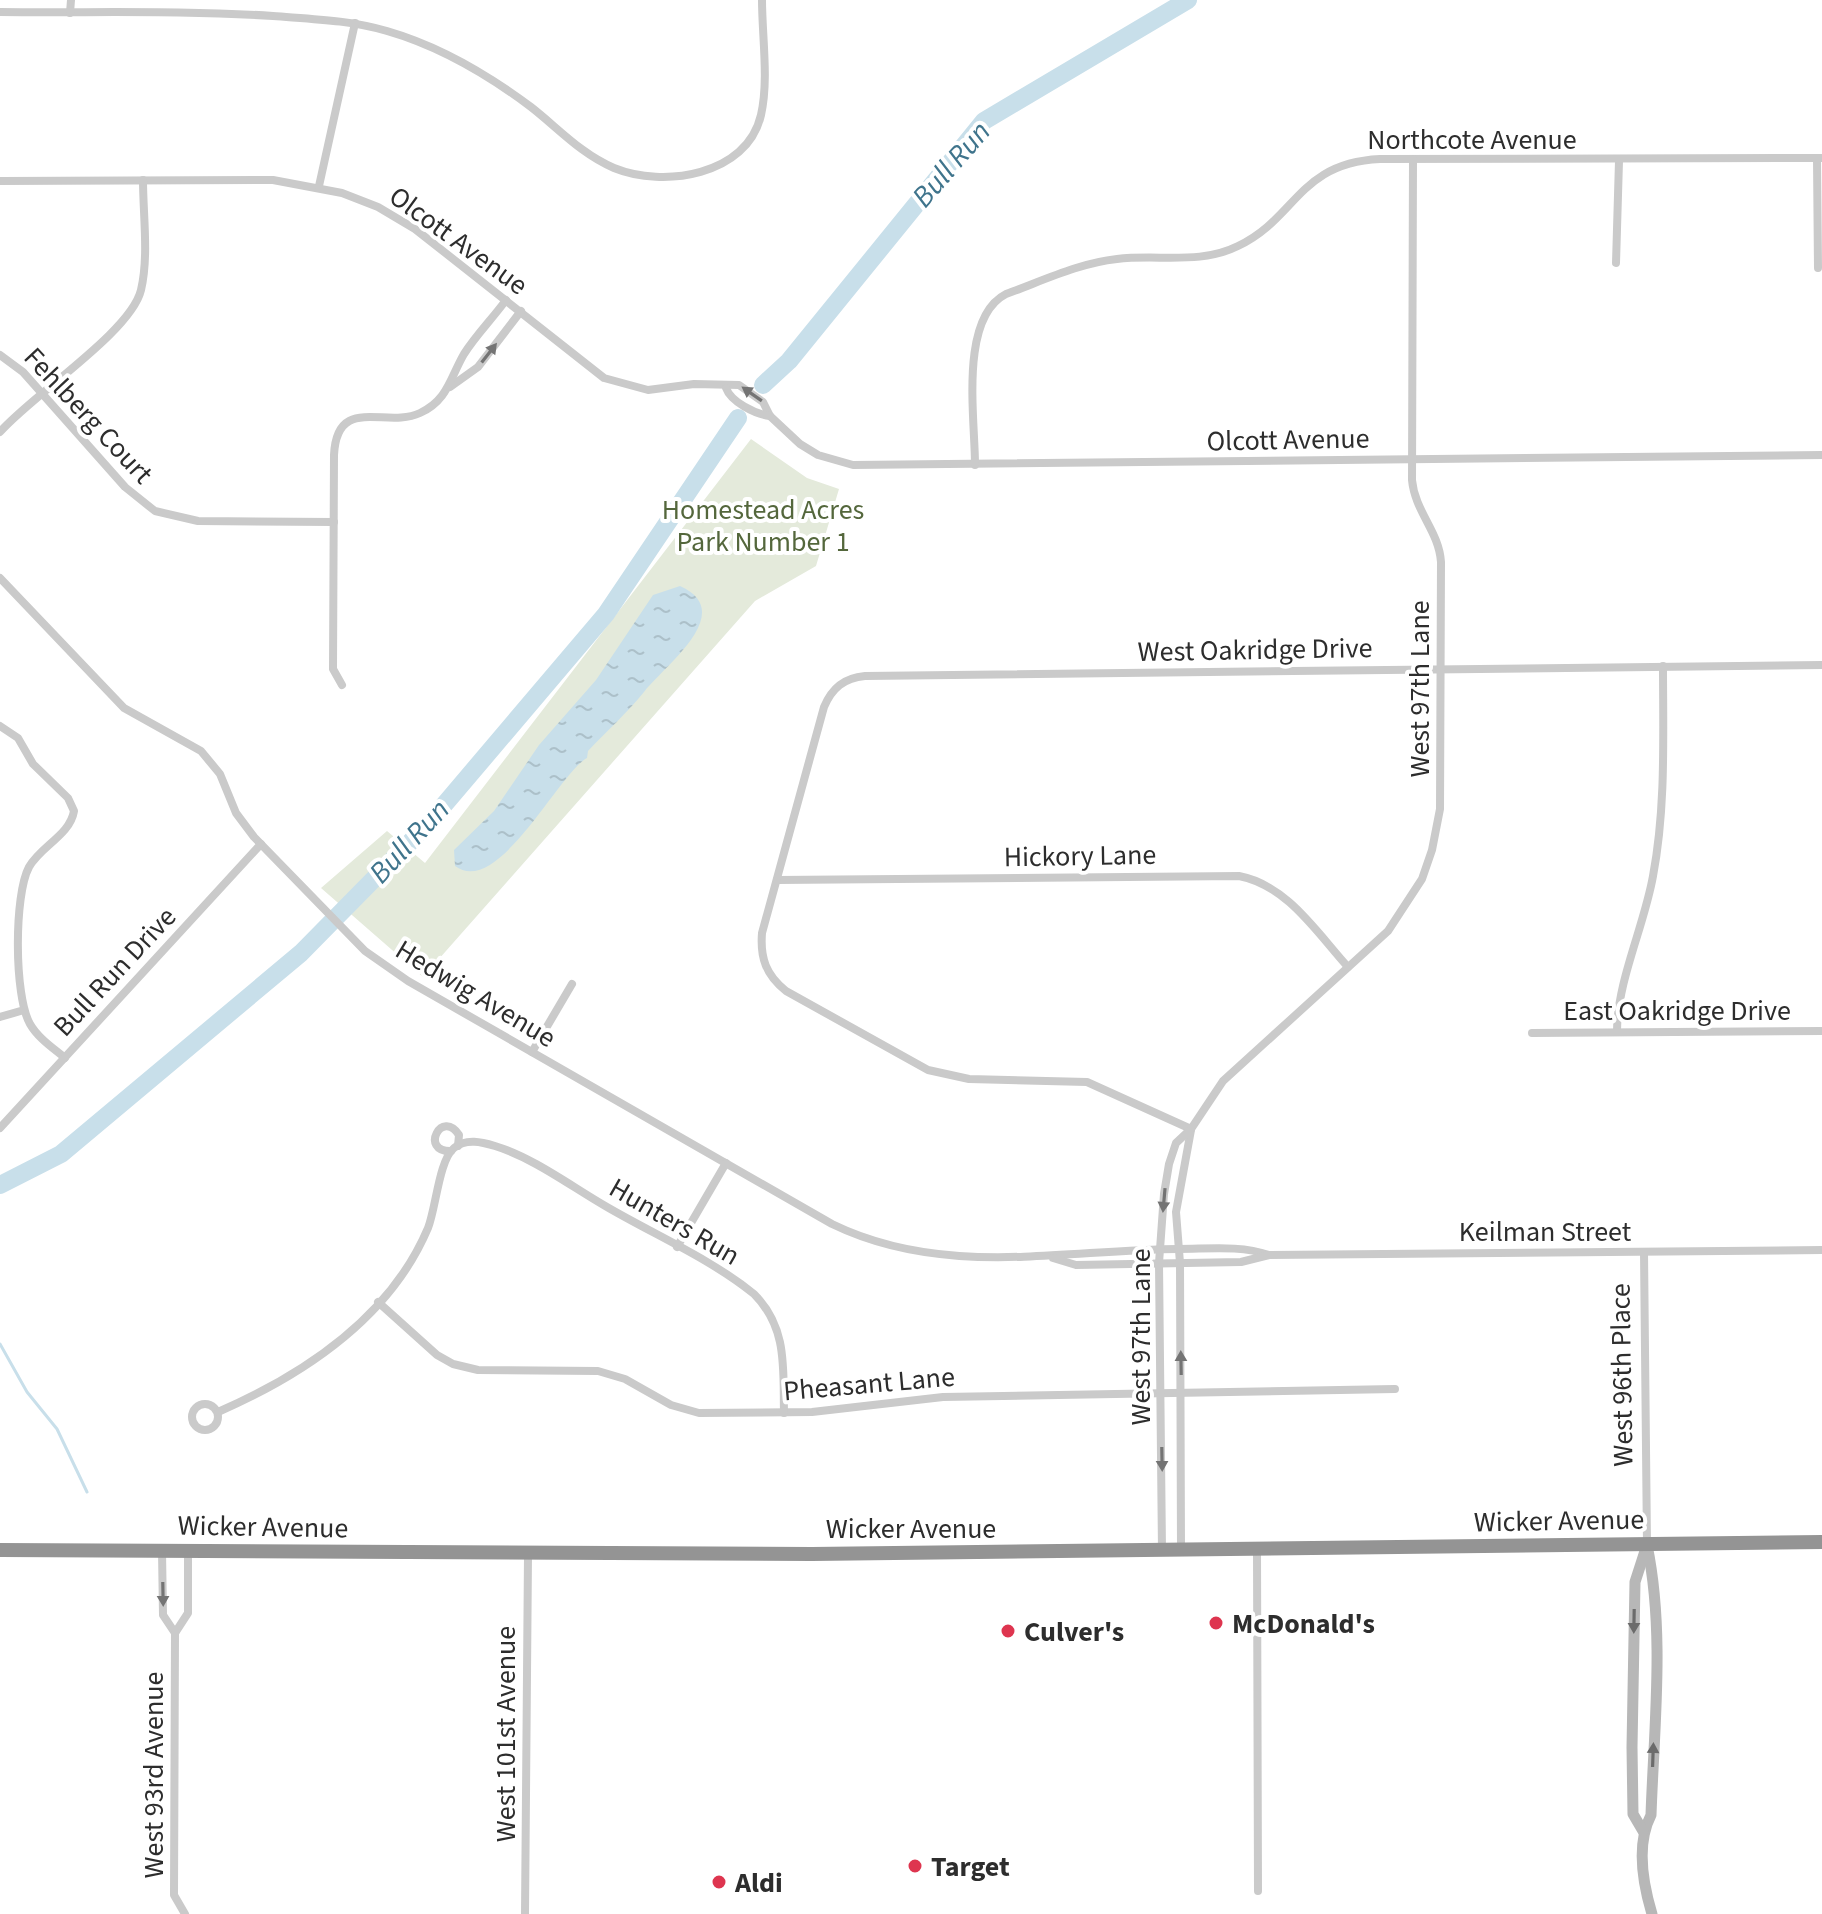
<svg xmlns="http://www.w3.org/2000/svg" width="1822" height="1914" font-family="'Source Sans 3',sans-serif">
	<defs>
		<pattern id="water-ripples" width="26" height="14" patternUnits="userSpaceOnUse" patternTransform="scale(2)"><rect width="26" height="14" fill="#c8dfea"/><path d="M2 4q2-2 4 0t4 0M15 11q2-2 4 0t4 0" fill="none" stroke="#acc0c9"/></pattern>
	</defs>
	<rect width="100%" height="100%" fill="#fff"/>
	<polygon fill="#e4eadb" points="751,439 807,478 839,489 816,566 755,601 423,977 321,888 387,831 425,863"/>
	<path fill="url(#water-ripples)" d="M680 586C739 612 663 667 644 692 627 713 607 731 588 751L587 758C558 774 498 898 455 866L454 850 494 811 539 745 596 680 653 595Z"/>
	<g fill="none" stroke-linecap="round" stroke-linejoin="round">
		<polyline stroke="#c8dfea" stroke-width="3" points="0,1344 27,1392 57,1429 87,1492"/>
		<g stroke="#c8dfea" stroke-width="18">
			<polyline points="763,385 789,361 984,121 1188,0"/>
			<polyline points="0,1185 61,1154 301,953 427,825 606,614 738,418"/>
		</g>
		<g stroke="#cacaca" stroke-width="8">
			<path d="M0 12C91 13 182 10 273 16 311 19 350 20 387 31 439 46 487 74 531 107 558 128 581 154 614 168 663 188 747 176 761 115 769 80 762 36 762 0"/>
			<polyline points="70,13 71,0"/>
			<polyline points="1817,159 1818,268"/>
			<polyline points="0,181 273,180 342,193 378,207 415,229 604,378 648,390 694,384 739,385 763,402 770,416 800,444 818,455 853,465 1822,455"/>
			<polyline points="319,186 355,23"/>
			<polyline points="1616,263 1619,161"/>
			<polyline points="0,355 23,372 125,487 155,511 198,521 334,522"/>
			<polyline points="450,387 478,367 521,311"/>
			<path d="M726 388C731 402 755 414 770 416"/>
			<path d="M0 432C32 395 131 332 141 290 149 256 143 215 143 180"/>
			<path d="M975 465C975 418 959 318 1006 294 1042 281 1079 263 1117 259 1158 254 1200 265 1238 246 1297 218 1298 163 1380 159L1822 158"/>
			<path d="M0 578 124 708 201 751 220 774 236 813 254 837 365 951 408 981 832 1224C943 1278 1060 1250 1178 1249 1209 1249 1240 1245 1269 1255"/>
			<path d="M342 685 333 669 334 455C337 394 386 429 420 413 448 400 450 378 464 354 476 335 493 318 506 300"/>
			<path d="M0 726 18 738 33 764 68 798 74 811C70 835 41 846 29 867 14 895 14 996 30 1024 38 1038 53 1048 65 1058"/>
			<path d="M777 880 1239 876C1287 885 1317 933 1348 967"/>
			<polyline points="0,1017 24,1010"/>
			<path d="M1617 1032C1617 981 1644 927 1653 876 1666 807 1663 736 1663 666"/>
			<polyline points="1532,1033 1822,1031"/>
			<polyline points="532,1052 572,984"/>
			<polyline points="0,1128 261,844"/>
			<path d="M1191 1129 1087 1082 969 1079 928 1070 786 991C766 975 760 958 762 933L824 707C832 688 844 678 865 676L1822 665"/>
			<path d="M451 1151C419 1152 442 1108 459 1135L458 1146"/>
			<polyline points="677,1247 726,1163"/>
			<polyline points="1644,1252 1647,1545"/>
			<polyline points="1053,1258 1076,1265 1241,1262 1269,1255 1822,1250"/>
			<polyline points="378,1302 437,1355 453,1364 478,1370 598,1371 625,1379 671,1405 699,1413 812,1412 943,1397 1395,1389"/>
			<circle cx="205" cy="1417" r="13"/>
			<path d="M218 1412C303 1375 390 1318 428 1228 436 1208 439 1160 454 1148 466 1138 482 1142 495 1146 534 1158 572 1187 607 1207 655 1235 711 1259 754 1294 788 1328 783 1369 784 1413"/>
			<polyline points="1181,1550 1180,1263 1176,1212 1191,1130"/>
			<polyline points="162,1551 163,1615 175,1633"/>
			<path d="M1162 1551 1159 1263 1164 1194 1169 1164 1176 1143 1191 1129 1223 1081 1388 931 1422 879 1432 850 1440 809 1441 562C1439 531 1415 512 1412 480L1413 159"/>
			<polyline points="1257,1551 1258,1891"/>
			<polyline points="185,1914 174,1895 175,1633 188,1613 188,1551"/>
			<polyline points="525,1914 528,1555"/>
		</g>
		<g stroke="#b7b7b7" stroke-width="11">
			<path d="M1647 1545C1665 1632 1654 1726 1651 1815 1636 1844 1643 1884 1652 1914"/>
			<polyline points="1643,1831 1633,1814 1632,1747 1635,1582 1647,1545"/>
		</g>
		<polyline stroke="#949494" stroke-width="14" points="0,1550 812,1554 1822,1542"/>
	</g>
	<defs><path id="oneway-solid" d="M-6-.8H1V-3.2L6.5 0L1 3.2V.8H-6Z" transform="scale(2)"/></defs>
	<g fill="#747474">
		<use href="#oneway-solid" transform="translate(489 353) rotate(-52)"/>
		<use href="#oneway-solid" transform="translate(752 394) rotate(-145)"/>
		<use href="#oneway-solid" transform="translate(1164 1200) rotate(95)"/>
		<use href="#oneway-solid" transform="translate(1181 1363) rotate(-91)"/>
		<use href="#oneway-solid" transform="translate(1162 1459) rotate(89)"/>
		<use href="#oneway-solid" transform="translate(163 1594) rotate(89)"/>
	</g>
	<g fill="#6b6b6b">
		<use href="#oneway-solid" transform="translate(1634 1621) rotate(91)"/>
		<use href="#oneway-solid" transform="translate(1653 1755) rotate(-88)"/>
	</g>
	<g fill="#de354f" stroke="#fff" stroke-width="3">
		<circle cx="1216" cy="1623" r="8"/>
		<circle cx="1008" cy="1631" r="8"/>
		<circle cx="915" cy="1866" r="8"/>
		<circle cx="719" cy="1882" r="8"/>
	</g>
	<g text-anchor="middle" stroke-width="8" stroke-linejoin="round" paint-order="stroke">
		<g font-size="28" fill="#2d2d2d" stroke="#fff">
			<text x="1472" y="149">Northcote Avenue</text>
			<text transform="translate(459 240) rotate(36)" y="10">Olcott Avenue</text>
			<text transform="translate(89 415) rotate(47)" y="10">Fehlberg Court</text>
			<text transform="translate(1288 439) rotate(-1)" y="10">Olcott Avenue</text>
			<text transform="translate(1255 649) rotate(-1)" y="10">West Oakridge Drive</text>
			<text transform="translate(1419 689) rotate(-90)" y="10">West 97th Lane</text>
			<text transform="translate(1080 855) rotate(-1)" y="10">Hickory Lane</text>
			<text transform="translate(114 971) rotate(-47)" y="10">Bull Run Drive</text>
			<text transform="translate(476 993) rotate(31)" y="10">Hedwig Avenue</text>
			<text x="1677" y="1020">East Oakridge Drive</text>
			<text transform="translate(675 1221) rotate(30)" y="10">Hunters Run</text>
			<text x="1545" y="1241">Keilman Street</text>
			<text transform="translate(1140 1337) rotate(-90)" y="10">West 97th Lane</text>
			<text transform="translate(1621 1375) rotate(-91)" y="10">West 96th Place</text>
			<text transform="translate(869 1383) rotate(-5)" y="10">Pheasant Lane</text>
			<text transform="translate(1559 1520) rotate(-1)" y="10">Wicker Avenue</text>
			<text transform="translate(263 1526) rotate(1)" y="10">Wicker Avenue</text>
			<text x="911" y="1538">Wicker Avenue</text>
			<text transform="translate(505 1734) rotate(-90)" y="10">West 101st Avenue</text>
			<text transform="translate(153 1775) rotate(-90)" y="10">West 93rd Avenue</text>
		</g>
		<g font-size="28" fill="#54673c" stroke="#fff">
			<text x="763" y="519">Homestead Acres<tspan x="763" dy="32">Park Number 1</tspan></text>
		</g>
		<g font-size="28" font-weight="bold" fill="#2d2d2d" stroke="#fff" text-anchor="start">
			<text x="1232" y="1633">McDonald's</text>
			<text x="1024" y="1641">Culver's</text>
			<text x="931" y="1876">Target</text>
			<text x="735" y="1892">Aldi</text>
		</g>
		<g font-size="30" font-style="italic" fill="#3f748c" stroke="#fff">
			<text transform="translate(951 164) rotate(-49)" y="10">Bull Run</text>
			<text transform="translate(409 841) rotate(-47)" y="10">Bull Run</text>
		</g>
	</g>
</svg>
